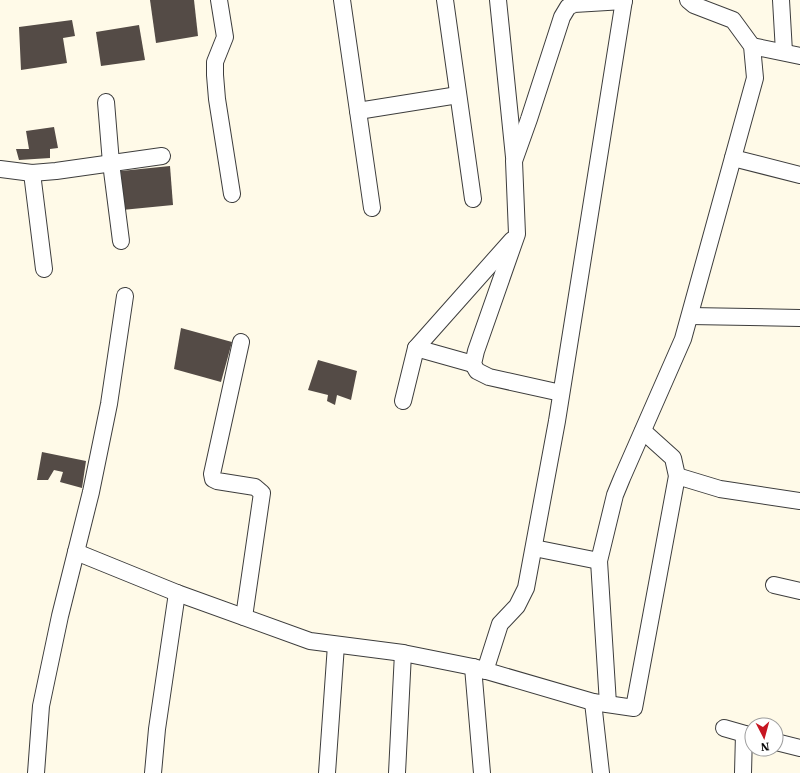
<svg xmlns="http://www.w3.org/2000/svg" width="800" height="773" font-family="'IBM Plex Serif',serif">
	<rect width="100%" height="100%" fill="#fffae8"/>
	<g fill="#544b46">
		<polygon points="150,0 194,0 198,36 156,43"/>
		<polygon points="72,20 75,36 63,38 67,63 21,70 19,27"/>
		<polygon points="139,25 145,60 101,66 96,32"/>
		<polygon points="54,127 58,148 50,149 50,158 19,160 16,149 29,149 26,131"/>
		<polygon points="170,166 173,205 122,210 121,171"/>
		<polygon points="181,328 232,342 221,382 174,369"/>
		<polygon points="318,360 357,371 351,400 337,395 335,405 327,401 328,395 308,390"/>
		<polygon points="42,452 86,461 82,488 60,482 63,472 54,470 48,480 37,480"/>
	</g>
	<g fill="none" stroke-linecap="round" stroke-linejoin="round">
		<g stroke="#3d3d3d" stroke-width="18">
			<g id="minor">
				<polyline points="219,0 225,37 215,62 215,75 217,99 232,194"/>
				<polyline points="342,0 372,208"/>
				<polyline points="445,0 473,199"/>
				<polyline points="498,0 514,157"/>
				<polyline points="781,0 784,52"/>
				<polyline points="752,46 800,56"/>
				<polyline points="106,102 111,163 121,241"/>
				<polyline points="358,111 458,95"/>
				<polyline points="733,158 800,175"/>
				<polyline points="0,169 32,173 56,171 162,156"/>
				<polyline points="32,173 44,269"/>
				<polyline points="690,316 800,318"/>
				<polyline points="241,342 212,474 213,479 217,481 255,487 262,493 244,617"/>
				<polyline points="416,348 473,364"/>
				<polyline points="561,393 489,377 477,371 473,364 476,351 517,234 514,161 529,119 562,17 568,7 574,4 624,1"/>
				<polyline points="403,401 416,348 512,240"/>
				<polyline points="677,476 720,489 800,501"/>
				<polyline points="534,548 599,561"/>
				<polyline points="76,552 177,593 310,641 403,653 473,667 593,702 634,708 677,476 673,458 643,431"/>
				<polyline points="774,585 800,591"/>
				<polyline points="473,667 482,773"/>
				<polyline points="485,671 500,624 517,606 526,588 557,421 624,0"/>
				<polyline points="593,702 601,773"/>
				<polyline points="608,704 599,561 615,495 622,478 683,339 755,78 752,46 733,20 694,5 688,0"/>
				<polyline points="724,728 752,736"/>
				<polyline points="776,742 800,748"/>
				<polyline points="36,773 41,706 60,616 91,492 109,404 125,296"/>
				<polyline points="153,773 157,729 177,593"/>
				<polyline points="327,773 336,645"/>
				<polyline points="397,773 403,653"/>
				<polyline points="743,773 744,734"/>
			</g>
		</g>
		<use href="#minor" stroke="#fff" stroke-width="16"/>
	</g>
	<g transform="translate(764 737) rotate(174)"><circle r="19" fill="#ffffff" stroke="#9d9d9d"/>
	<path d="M0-3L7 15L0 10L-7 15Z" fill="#c71622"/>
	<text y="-6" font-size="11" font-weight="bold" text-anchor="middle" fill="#0a0a0a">N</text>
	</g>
</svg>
